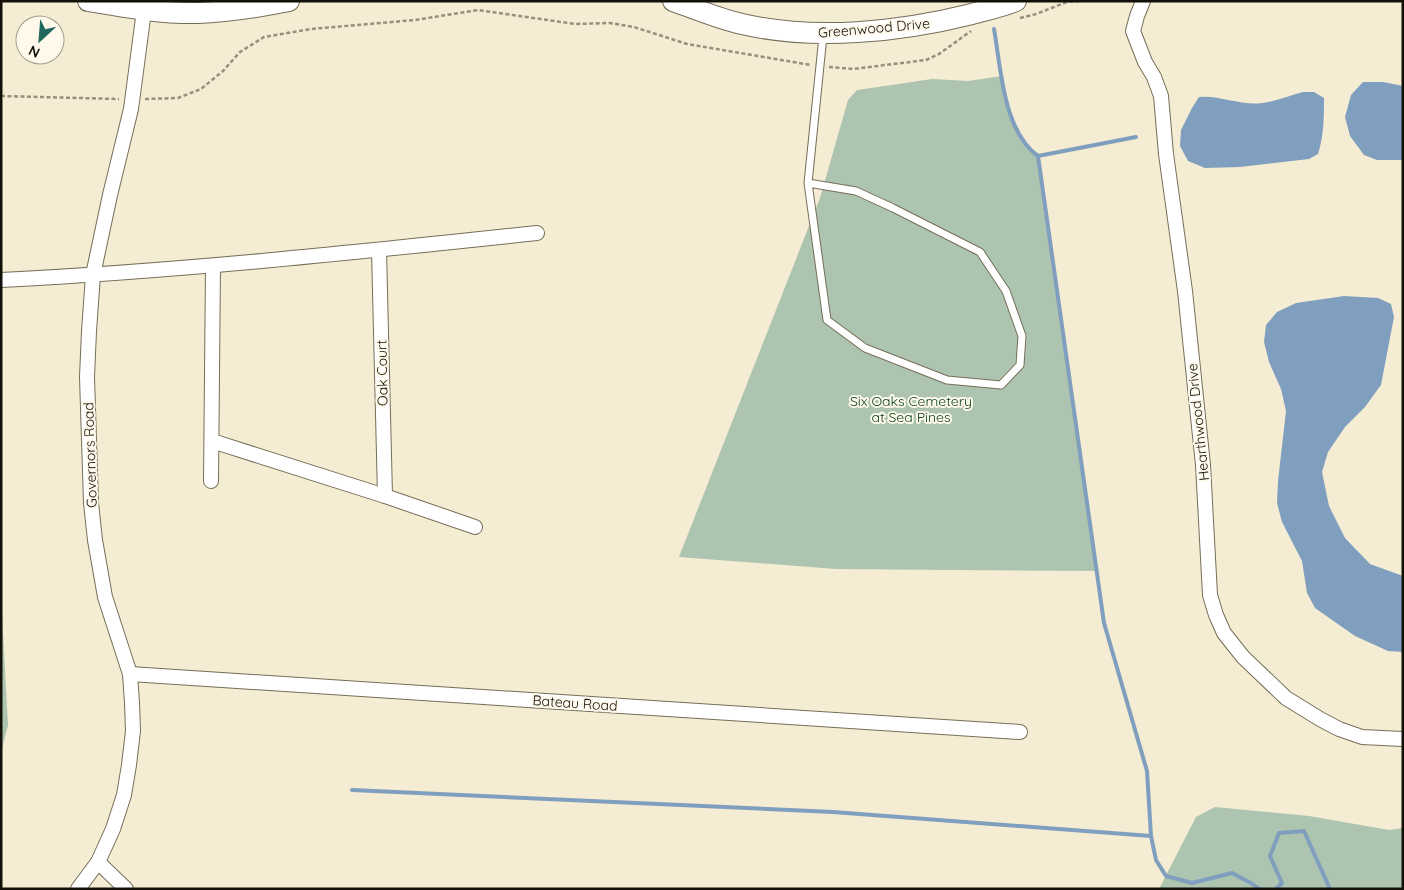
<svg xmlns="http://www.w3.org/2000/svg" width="1404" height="890" font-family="Quicksand,sans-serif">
	<rect width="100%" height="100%" fill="#f4ecd3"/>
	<g fill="#acc4b0">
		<path d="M1002 76C1005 103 1015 139 1038 156L1097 571 836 569 679 557 820 198 848 100 857 90 885 86 932 79 968 81Z"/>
		<polygon points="1,597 8,725 1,752"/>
		<polygon points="1215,807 1309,816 1389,830 1403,828 1403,889 1159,889 1196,817"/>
	</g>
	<g fill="#809fbf">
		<polygon points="1363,82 1383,82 1403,86 1403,160 1377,160 1364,155 1350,136 1345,117 1351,95"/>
		<path d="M1303 92H1314L1324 98C1324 116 1324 136 1318 154L1309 159 1240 167 1205 168 1188 161 1180 146 1181 130 1192 108 1199 97C1220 95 1241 106 1262 103 1275 102 1290 95 1303 92Z"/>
		<polygon points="1344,296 1378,298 1391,304 1394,317 1381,385 1365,407 1345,427 1328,452 1322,472 1329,506 1345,538 1370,564 1403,576 1403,652 1388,651 1355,636 1315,608 1307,593 1302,561 1282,522 1277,503 1278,481 1286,411 1281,389 1269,362 1264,342 1266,325 1277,312 1296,303"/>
	</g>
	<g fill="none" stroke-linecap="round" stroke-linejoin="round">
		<g stroke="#809fbf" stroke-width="4">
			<path d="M994 29C1001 68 1003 131 1038 156L1104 623 1147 771 1151 836 1156 860 1166 876 1192 883 1232 873 1251 883 1259 889"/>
			<polyline points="1038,156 1136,137"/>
			<polyline points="352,790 833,812 1151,836"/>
			<polyline points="1276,889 1282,883 1270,856 1279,833 1304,831 1330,889"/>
		</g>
		<g stroke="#766e58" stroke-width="9">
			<polyline id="lane" points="808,183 856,191 893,208 980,252 1006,291 1022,336 1020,365 1001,385 947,380 865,348 827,320 808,183 823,36"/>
		</g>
		<g stroke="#766e58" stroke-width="16">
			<g id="street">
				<polyline points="1143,1 1137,16 1133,31 1145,62 1154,77 1161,96 1166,154 1185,291 1203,465 1210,595 1216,615 1224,633 1243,657 1286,698 1320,719 1339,729 1362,737 1403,739"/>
				<polyline points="379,250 385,496"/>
				<path d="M1 280C180 271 359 252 537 233"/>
				<polyline points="212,441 385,496 475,527"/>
				<polyline points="211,481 213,266"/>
				<polyline points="130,674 1020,732"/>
				<polyline points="98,862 126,889"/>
				<polyline points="78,889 98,862 113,829 124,795 129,765 133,731 132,703 130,674 105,597 95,540 91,503 87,377 89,331 93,275 110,195 131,109 145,3"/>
			</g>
		</g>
		<g stroke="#766e58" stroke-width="22">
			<g id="secondary">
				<path d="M88 1C124 7 161 14 198 13 229 12 259 7 289 1"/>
				<path d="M673 1C696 9 719 19 742 24 815 41 900 32 972 14 986 10 1002 7 1016 1"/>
			</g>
		</g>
		<g stroke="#96907e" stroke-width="2.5" stroke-dasharray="4 2.5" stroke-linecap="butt">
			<polyline points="1020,18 1036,14 1067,2 1081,1"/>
			<polyline points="829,67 853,69 926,60 939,54 971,31"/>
			<polyline points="1,96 119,99"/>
			<polyline points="145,99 178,98 201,89 223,71 240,52 264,37 311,29 415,20 478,10 575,24 610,23 634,27 687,44 811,65"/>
		</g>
		<use href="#lane" stroke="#fff" stroke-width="7"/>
		<use href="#street" stroke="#fff" stroke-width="14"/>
		<use href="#secondary" stroke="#fff" stroke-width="20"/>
	</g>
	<g text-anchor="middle" stroke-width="4" stroke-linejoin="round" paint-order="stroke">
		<g font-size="14" fill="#131008" stroke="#fef9ea">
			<text transform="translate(874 28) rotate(-5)" y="5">Greenwood Drive</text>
			<text transform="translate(382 373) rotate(-91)" y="5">Oak Court</text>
			<text transform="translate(1198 422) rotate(-96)" y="5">Hearthwood Drive</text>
			<text transform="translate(90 455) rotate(-92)" y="5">Governors Road</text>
			<text transform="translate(575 703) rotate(4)" y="5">Bateau Road</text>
		</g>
		<g font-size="14" fill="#09441d" stroke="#fef9ea">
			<text x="911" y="406">Six Oaks Cemetery<tspan x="911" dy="16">at Sea Pines</tspan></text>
		</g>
	</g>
	<rect width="1404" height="890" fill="none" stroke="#131008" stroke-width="5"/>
	<g transform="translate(40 40) rotate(206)"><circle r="24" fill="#fef9ea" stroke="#a09c90"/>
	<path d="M0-4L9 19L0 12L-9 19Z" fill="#20695f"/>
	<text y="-8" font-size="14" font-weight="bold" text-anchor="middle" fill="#131008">N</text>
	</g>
</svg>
